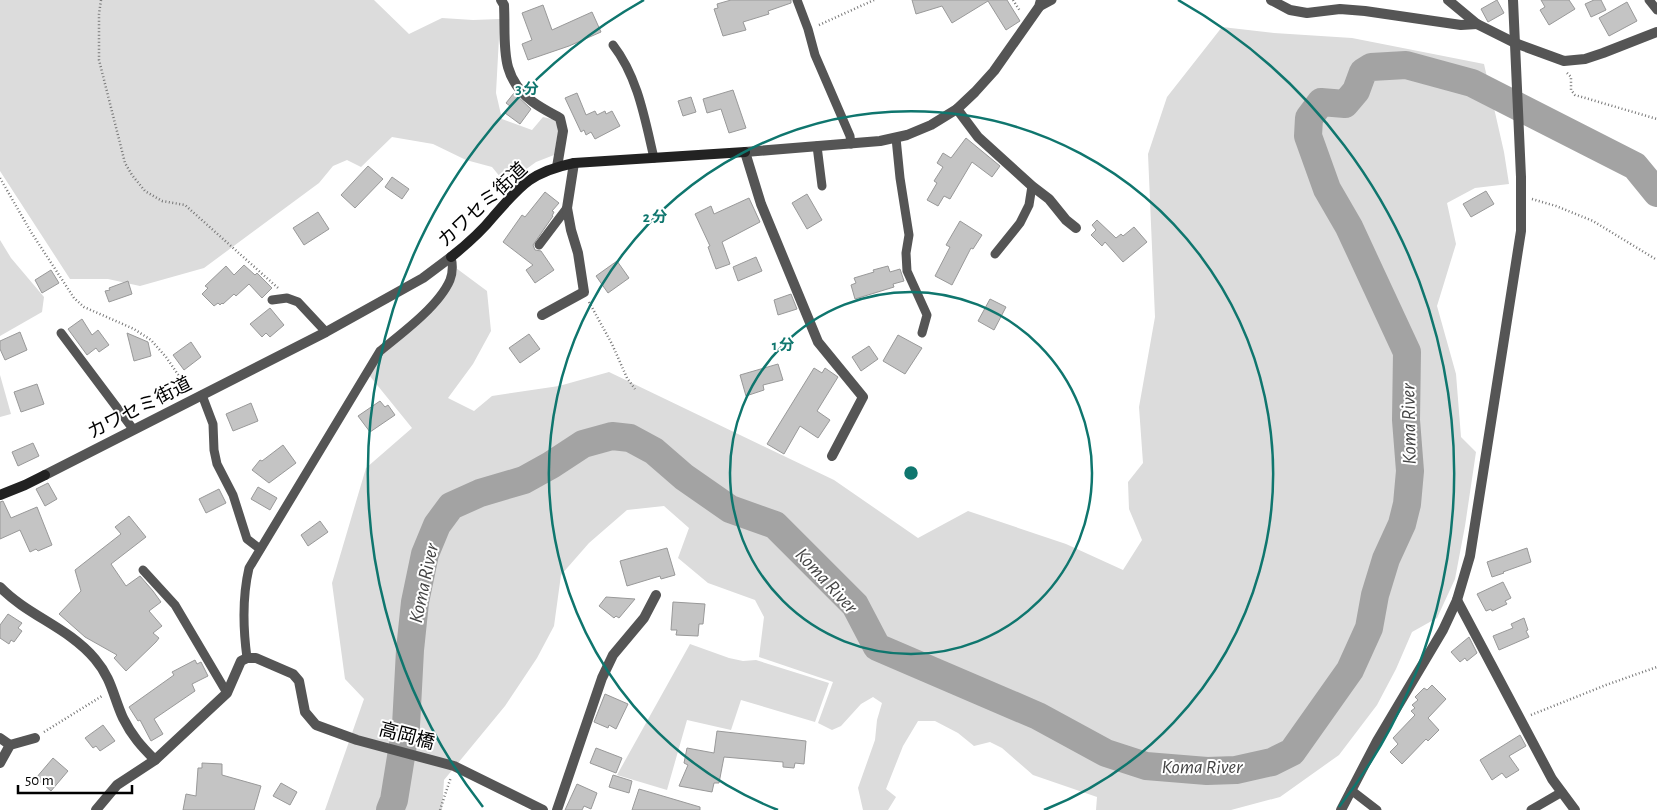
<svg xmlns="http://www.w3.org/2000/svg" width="1657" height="810" font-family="'Alegreya Sans','Noto Sans JP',sans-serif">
	<rect width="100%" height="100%" fill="#fff"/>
	<g fill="#dcdcdc">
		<polygon points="0,0 374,0 409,34 442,18 473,20 500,19 496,93 502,119 532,130 543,117 556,120 558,132 554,155 536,162 506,184 492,167 466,160 433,144 392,137 361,167 347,160 333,166 319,183 204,268 140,286 108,279 70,279 0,171"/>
		<polygon points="1222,27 1274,33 1352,38 1484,64 1504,152 1509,184 1475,188 1447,203 1456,244 1437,306 1456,374 1461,437 1476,452 1465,526 1455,579 1437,618 1412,632 1396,669 1377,705 1339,755 1280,797 1231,810 1096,810 1097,797 1033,775 1002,748 990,742 974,746 958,733 935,721 918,721 903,746 886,789 896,797 888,810 863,810 858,788 875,740 877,720 882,703 873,697 861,704 841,726 832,730 818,723 833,682 759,657 764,617 755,600 708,583 678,558 689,528 664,506 627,510 589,543 561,575 554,626 537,658 505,706 444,780 442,810 325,810 364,699 345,679 332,583 366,468 412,428 369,375 382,353 440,301 456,268 487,291 491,331 473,364 448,398 474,411 492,396 559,386 609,372 834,480 918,538 968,511 1066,544 1123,570 1142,540 1129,509 1128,482 1143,463 1139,407 1155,317 1148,154 1167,97"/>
		<polygon points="0,240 11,258 44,297 42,312 0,336"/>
		<polygon points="0,375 11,414 0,417"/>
		<polygon points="690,644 729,658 743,661 756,660 829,683 815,722 741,700 731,730 687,720 667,790 617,775"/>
	</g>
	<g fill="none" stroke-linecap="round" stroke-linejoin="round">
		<polyline stroke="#a3a3a3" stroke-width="28" points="390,810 394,800 406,726 410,650 415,602 425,554 437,525 451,506 480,493 524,480 551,465 583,444 612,436 630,438 654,451 684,477 730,509 775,525 855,605 877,647 1038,716 1106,753 1146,766 1207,771 1236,770 1272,762 1292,752 1350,670 1369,628 1375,595 1386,559 1402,524 1407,504 1410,471 1406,420 1407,352 1349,227 1327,189 1308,136 1309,118 1321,102 1345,104 1356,91 1363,72 1371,67 1406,65 1472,83 1635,166 1657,193"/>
	</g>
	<g fill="#c4c4c4" stroke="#999">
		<polygon points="731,0 791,0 791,3 768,11 769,14 743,22 746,30 723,36 714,9 718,8 717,4"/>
		<polygon points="912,0 1007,0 1020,21 1006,30 988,1 952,23 942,6 916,14"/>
		<polygon points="1497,0 1504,13 1488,22 1481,9"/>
		<polygon points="1541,0 1569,0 1575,9 1549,25 1540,10 1545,7"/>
		<polygon points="1594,0 1601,0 1606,10 1591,17 1585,4"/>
		<polygon points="1627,2 1637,21 1609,36 1599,18"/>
		<polygon points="543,5 552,30 592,12 601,32 569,46 528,60 522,44 532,40 522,13"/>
		<polygon points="733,90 746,128 729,133 721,109 707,113 703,99"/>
		<polygon points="514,93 531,109 520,124 505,113 510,106 506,103"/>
		<polygon points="577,93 586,115 595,111 597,115 605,111 606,114 612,111 620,126 595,139 591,132 586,135 584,130 581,132 565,98"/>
		<polygon points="691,97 696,112 683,116 678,101"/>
		<polygon points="966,138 1000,166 992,177 972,162 950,199 944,196 938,206 927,200 937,183 934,181 943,167 937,163 943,153 951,158"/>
		<polygon points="368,166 383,179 355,208 341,195"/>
		<polygon points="392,177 409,189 402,199 385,187"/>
		<polygon points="1486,191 1494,204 1471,217 1463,204"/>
		<polygon points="545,192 559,203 552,211 554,212 552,216 553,216 533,245 535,250 541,251 554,270 535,283 526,270 533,265 503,242 522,215 525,217"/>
		<polygon points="807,194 822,220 807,229 792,203"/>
		<polygon points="749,198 760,222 722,242 730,264 716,269 708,247 710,246 695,214 711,206 714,214"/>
		<polygon points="318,212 329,229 304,245 293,228"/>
		<polygon points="1097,220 1116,238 1121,234 1123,236 1134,227 1147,242 1123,262 1105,242 1102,246 1091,235 1096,230 1092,225"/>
		<polygon points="960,221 982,235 973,249 971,248 952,285 935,276 950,247 946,245"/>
		<polygon points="756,257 762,271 738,281 733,267"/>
		<polygon points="617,261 629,278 608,293 596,276"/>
		<polygon points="244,265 255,275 257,273 272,288 262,298 249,284 236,296 234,294 223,304 222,303 220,305 218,303 214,306 202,294 208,288 205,286 226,266 234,275"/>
		<polygon points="888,266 890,272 900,269 904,281 893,284 894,287 855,299 851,285 856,283 854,278 874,272 873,270"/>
		<polygon points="51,270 59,283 42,293 35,280"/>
		<polygon points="128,281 132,294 109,302 105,291 110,290 109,288"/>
		<polygon points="791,294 797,309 778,315 774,300"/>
		<polygon points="990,299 1006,307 994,330 978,321"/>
		<polygon points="270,308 284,325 270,337 266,333 262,337 250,324"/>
		<polygon points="82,319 92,335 98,330 109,345 99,352 96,348 87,355 68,329"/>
		<polygon points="20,332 27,350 5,360 0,349 0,341"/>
		<polygon points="127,333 148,342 151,356 134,361"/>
		<polygon points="529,334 540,349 520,363 509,348"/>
		<polygon points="898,335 922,348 905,374 883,361"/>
		<polygon points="191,342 201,357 184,370 173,355"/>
		<polygon points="869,346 878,359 861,371 852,357"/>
		<polygon points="778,364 783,380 763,385 764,390 746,396 740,375"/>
		<polygon points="814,368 822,373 825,368 838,377 817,411 830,420 818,438 800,426 784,454 767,444"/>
		<polygon points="37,384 44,404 21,412 14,392"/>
		<polygon points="380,401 385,407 388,405 395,415 370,432 358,416"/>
		<polygon points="251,403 258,421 233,431 226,414"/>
		<polygon points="33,443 39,456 18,466 12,452"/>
		<polygon points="283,445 296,463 269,483 252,470 260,460 262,461"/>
		<polygon points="48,483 57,499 45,506 36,489"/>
		<polygon points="258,487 277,498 270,510 251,499"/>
		<polygon points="219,489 226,503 206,513 199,499"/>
		<polygon points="3,501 11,518 37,507 52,545 38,551 36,549 30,552 20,530 0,539 0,502"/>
		<polygon points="129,516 146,537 111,564 126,586 140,576 153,591 161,602 149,611 162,626 153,633 159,638 156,642 126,671 114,658 117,655 85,637 59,614 81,591 75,570 121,534 115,527"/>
		<polygon points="320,521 328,532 308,546 301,535"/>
		<polygon points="667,548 675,575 661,579 660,576 627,586 620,561"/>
		<polygon points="1527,548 1531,562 1503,572 1504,573 1492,577 1487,562"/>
		<polygon points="1503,582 1511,598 1505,601 1507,604 1492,611 1491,609 1486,611 1477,594"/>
		<polygon points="606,597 635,599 619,618 616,616 614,618 599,606"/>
		<polygon points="673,602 705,604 703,624 699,624 698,636 676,635 677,630 671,630"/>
		<polygon points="8,614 22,623 18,628 22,631 14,642 11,640 9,644 0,638 0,625"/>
		<polygon points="1524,618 1528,630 1526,631 1529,637 1499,650 1493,636 1513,628 1511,624"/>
		<polygon points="1469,637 1477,653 1467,661 1465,658 1460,662 1451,652"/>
		<polygon points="195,660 197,664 201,662 208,676 192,684 195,691 154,719 163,734 151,741 140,720 138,721 129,707 174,675 172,672"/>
		<polygon points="1432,685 1446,699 1428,718 1439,730 1428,741 1426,739 1402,764 1390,752 1398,744 1393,738 1415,715 1411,711 1415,708 1412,705 1418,700 1415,697 1424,688 1427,690"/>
		<polygon points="605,694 628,704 616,729 609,725 608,728 594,722"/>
		<polygon points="103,725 115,741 100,751 96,746 93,748 85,738"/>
		<polygon points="717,731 806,741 804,764 795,763 794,768 783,767 783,762 724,757 719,783 714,783 712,792 679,786 688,765 684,763 687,748 714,753"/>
		<polygon points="1520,735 1526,746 1509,756 1519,770 1506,778 1502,773 1492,780 1480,760"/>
		<polygon points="596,748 622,758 616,773 590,763"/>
		<polygon points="53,758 68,771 51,791 36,778"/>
		<polygon points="202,763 222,764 222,775 261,786 254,810 183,810 186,794 196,796 198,768 202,768"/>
		<polygon points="613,775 632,781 629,793 609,787"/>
		<polygon points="281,783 297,792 290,805 273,796"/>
		<polygon points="577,784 597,793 591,809 584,806 582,810 565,810"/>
		<polygon points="639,789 700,807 700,810 632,810"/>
	</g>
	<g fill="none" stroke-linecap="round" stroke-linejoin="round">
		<g stroke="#777" stroke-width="2.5" stroke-dasharray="1 2.5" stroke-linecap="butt">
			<polyline points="101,0 99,14 99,60 125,163 132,175 145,191 162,201 185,205 278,288"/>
			<polyline points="1013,0 1020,11"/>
			<polyline points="819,25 874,0"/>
			<polyline points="1567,73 1571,77 1571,90 1575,95 1657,119"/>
			<polyline points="0,178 31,232 74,298 84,307 134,329 151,340 166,357 188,389"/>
			<polyline points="1532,199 1556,206 1593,221 1657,260"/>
			<polyline points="589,302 612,344 627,378 635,389"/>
			<polyline points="1531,715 1606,685 1657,667"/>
			<polyline points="44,732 102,696"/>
			<polyline points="440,810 451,777"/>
		</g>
		<g stroke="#555" stroke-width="9">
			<polyline points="797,0 808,29 815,55 850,136 851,144"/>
			<polyline points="1649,0 1657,10"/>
			<polyline points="1039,7 1052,0"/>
			<path d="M613 45C638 77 645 120 654 158"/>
			<polyline points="896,138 900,178 909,235 906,253 907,271 927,315 922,333"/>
			<polyline points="817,146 822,186"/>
			<polyline points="539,245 567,208"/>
			<polyline points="995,254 1020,223 1029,205 1032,186"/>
			<polyline points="272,300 287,298 298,302 326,332"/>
			<polyline points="61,333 133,429"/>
			<polyline points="202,395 213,424 214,450 217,464 233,495 247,539 260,549"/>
			<polyline points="143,570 175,605 227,693"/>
			<path d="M247 658C243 628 242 598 249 568L380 351C401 334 439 306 450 280 453 272 453 265 451 257"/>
			<polyline points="1351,790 1377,810"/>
			<polyline points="1531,810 1562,792"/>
		</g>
		<g stroke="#555" stroke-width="10">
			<path d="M501 0 504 5C506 44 498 76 533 102 541 108 551 113 560 118L563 131 557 167"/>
			<polyline points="1271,0 1290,10 1307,13 1340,9 1365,11 1461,25 1477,24"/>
			<polyline points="1448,0 1477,24 1515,43 1564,61 1585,59 1603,53 1657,32"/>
			<polyline points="957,109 978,137 1032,186 1049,199 1066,220 1076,228"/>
			<polyline points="542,315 584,292 578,253 571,230 567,208 574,163"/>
			<polyline points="832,456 863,397 818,342 761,204 745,152 880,141 907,135 931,125 957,109 975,92 994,71 1039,7 1041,0"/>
			<polyline points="45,475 326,332 423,278 451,257"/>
			<path d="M0 587C28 616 68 627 95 659 112 679 113 696 123 718 132 736 141 746 155 760"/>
			<polyline points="1457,600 1552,779 1575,810"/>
			<polyline points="0,738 10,745"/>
			<polyline points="0,763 10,745 35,738"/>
			<polyline points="96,810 117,785 155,760 227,693 241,661 247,658 256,658 293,674 299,681 305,712 316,725 357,740 454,766 543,810"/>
			<polyline points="557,810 602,678 613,655 644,618 656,595"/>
			<polyline points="1341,810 1377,741 1443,630 1457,600 1470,556 1521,231 1521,177 1513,0"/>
		</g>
		<g stroke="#222" stroke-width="10">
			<path d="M451 257C466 245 481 232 493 217 521 185 531 172 574 163L745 152"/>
			<polyline points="0,495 25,485 45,475"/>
		</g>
	</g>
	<g fill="none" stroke="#0f766e" stroke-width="2.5">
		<circle cx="911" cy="473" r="181"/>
		<path d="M778 810A362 362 0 1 1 1044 810"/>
		<path d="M483 807A543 543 0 0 1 644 0M1178 0A543 543 0 0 1 1339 807"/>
	</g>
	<g text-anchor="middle" stroke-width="4" stroke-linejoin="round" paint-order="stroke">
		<g font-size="19" fill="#000" stroke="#fff">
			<text transform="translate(482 204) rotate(-43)" y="7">カワセミ街道</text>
			<text transform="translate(139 407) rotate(-27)" y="7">カワセミ街道</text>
			<text transform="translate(407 735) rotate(15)" y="7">高岡橋</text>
		</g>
		<g font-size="20" font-style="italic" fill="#444" stroke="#fff">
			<text transform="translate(1408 424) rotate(-91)" y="7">Koma River</text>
			<text transform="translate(827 580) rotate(47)" y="7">Koma River</text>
			<text transform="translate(423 583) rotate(-78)" y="7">Koma River</text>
			<text x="1202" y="773">Koma River</text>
		</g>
	</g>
	<circle cx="911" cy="473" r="8" fill="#0f766e" stroke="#fff" stroke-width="2.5"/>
	<g font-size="15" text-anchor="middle" font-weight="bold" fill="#0f766e" stroke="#fff" stroke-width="4" stroke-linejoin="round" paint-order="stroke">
		<text x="527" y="94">3 分</text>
		<text x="655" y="222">2 分</text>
		<text x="783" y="350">1 分</text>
	</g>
	<path d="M18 785v8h114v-8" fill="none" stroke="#000000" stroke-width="2.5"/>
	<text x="25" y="785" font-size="15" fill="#000000" stroke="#ffffff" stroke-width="4" paint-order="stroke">50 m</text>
</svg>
